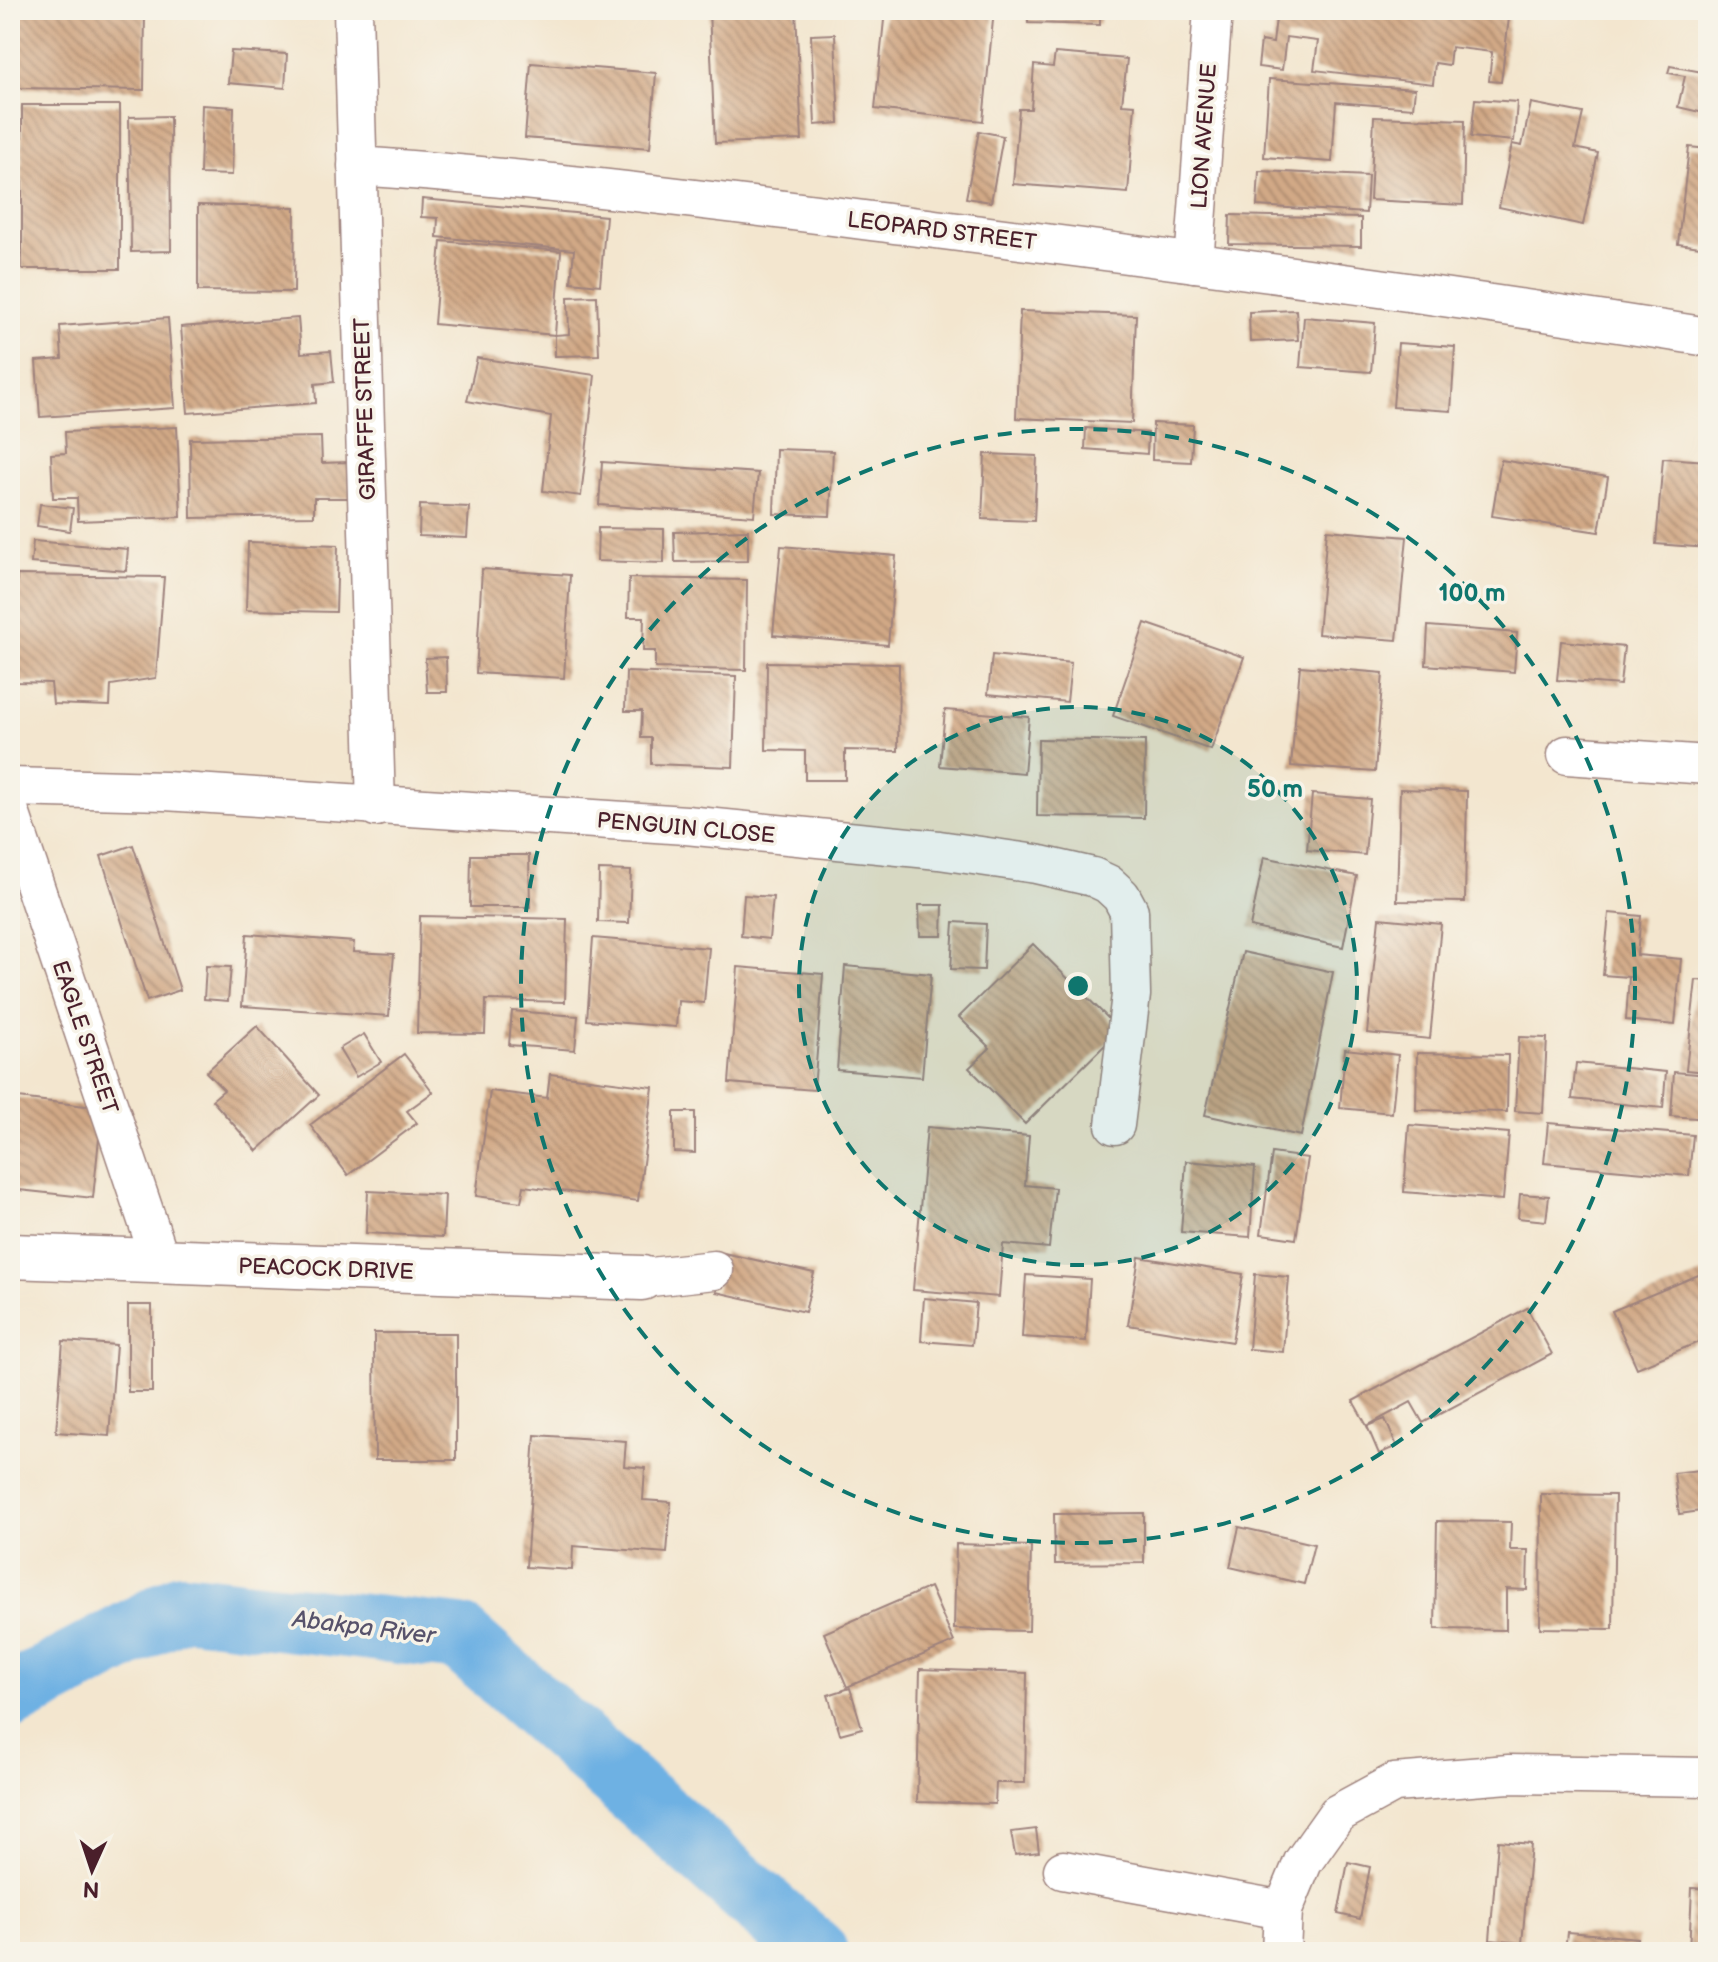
<svg xmlns="http://www.w3.org/2000/svg" width="1718" height="1962" font-family="'Balsamiq Sans',sans-serif">
	<defs>
		<pattern id="building-back-hatch" width="6" height="6" patternUnits="userSpaceOnUse" patternTransform="scale(2)"><rect width="6" height="6" fill="#d1a986"/><path d="M-1 5l2 2M0 0l6 6M5-1l2 2" fill="none" stroke="#ac896e"/></pattern>
	</defs>
	<rect width="100%" height="100%" fill="#f7f3e8"/>
	<filter id="ink" filterUnits="userSpaceOnUse"><feTurbulence type="fractalNoise" baseFrequency=".0125" numOctaves="2"/><feDisplacementMap in="SourceGraphic" scale="16" xChannelSelector="R" yChannelSelector="G"/><feConvolveMatrix kernelMatrix="1 2 1 2 8 2 1 2 1" color-interpolation-filters="sRGB"/></filter>
	<filter id="wash" filterUnits="userSpaceOnUse"><feTurbulence type="fractalNoise" baseFrequency=".006" numOctaves="4" result="noise"/><feDisplacementMap in="SourceGraphic" scale="32" xChannelSelector="R" yChannelSelector="G"/><feGaussianBlur stdDeviation="1.8" result="paint"/><feColorMatrix in="noise" values="0 0 0 0 0 0 0 0 0 0 0 0 0 0 0 0 0 1.4 0 .05"/><feComposite in="paint" operator="in"/></filter>
	<g filter="url(#wash)">
		<rect width="100%" height="100%" fill="#f3e6cf"/>
		<g fill="none" stroke-linecap="round" stroke-linejoin="round">
			<polyline stroke="#6eb1e3" stroke-width="66" points="10,1697 182,1606 460,1638 815,1952"/>
		</g>
		<g id="blocks">
			<g fill="url(#building-back-hatch)">
				<polygon points="19,10 145,10 144,90 17,88"/>
				<polygon points="709,10 796,10 802,140 715,143"/>
				<polygon points="885,10 994,10 983,121 875,109"/>
				<polygon points="1028,10 1100,10 1100,25 1028,23"/>
				<polygon points="1277,10 1402,10 1401,15 1413,17 1414,10 1510,10 1501,82 1489,81 1492,52 1451,47 1449,65 1435,63 1433,84 1314,70 1318,41 1286,37 1282,70 1258,67 1261,41 1273,43"/>
				<polygon points="835,34 839,123 815,125 811,35"/>
				<polygon points="231,51 287,54 285,88 228,83"/>
				<polygon points="1055,53 1127,59 1122,104 1135,105 1128,193 1013,184 1019,109 1031,109 1034,65 1053,67"/>
				<polygon points="531,63 656,73 650,148 525,138"/>
				<polygon points="1670,66 1708,73 1708,114 1678,107 1685,76 1668,73"/>
				<polygon points="1269,79 1415,89 1413,108 1336,102 1332,162 1264,157"/>
				<polygon points="1475,99 1517,102 1514,141 1471,137"/>
				<polygon points="1531,103 1583,113 1575,148 1598,153 1583,225 1499,207 1512,144 1522,146"/>
				<rect x="22" y="105" width="98" height="164"/>
				<polygon points="202,105 234,107 232,175 200,174"/>
				<polygon points="170,116 171,251 131,252 129,117"/>
				<polygon points="1374,117 1465,120 1463,205 1370,200"/>
				<polygon points="979,131 1003,136 991,202 966,198"/>
				<polygon points="1689,147 1708,149 1708,248 1678,244"/>
				<polygon points="1259,171 1368,176 1366,213 1257,206"/>
				<polygon points="422,199 606,216 600,285 571,282 574,250 437,237 438,218 421,217"/>
				<polygon points="198,205 295,207 294,292 198,291"/>
				<polygon points="1230,215 1361,218 1361,246 1229,244"/>
				<polygon points="441,241 561,251 555,335 569,334 568,297 597,296 599,355 555,356 555,335 434,324"/>
				<polygon points="1296,310 1298,340 1250,342 1249,312"/>
				<polygon points="1020,311 1136,315 1132,423 1016,418"/>
				<polygon points="1304,317 1375,323 1371,372 1300,367"/>
				<polygon points="168,318 175,408 40,417 36,361 62,359 60,326"/>
				<polygon points="298,318 301,353 331,351 334,382 315,384 316,403 188,413 181,327"/>
				<polygon points="1398,343 1455,347 1451,411 1393,407"/>
				<polygon points="477,358 595,375 581,496 543,491 551,416 467,401"/>
				<polygon points="1153,423 1193,425 1191,462 1152,460"/>
				<polygon points="177,427 181,517 78,521 77,498 53,498 51,454 66,453 65,432"/>
				<polygon points="1086,428 1148,433 1147,454 1085,449"/>
				<polygon points="321,437 322,463 349,462 350,498 314,498 314,516 191,518 190,439"/>
				<polygon points="776,449 833,451 830,516 774,514"/>
				<polygon points="985,454 1037,456 1034,521 982,519"/>
				<polygon points="1663,458 1708,461 1708,548 1656,544"/>
				<polygon points="1501,460 1608,477 1599,532 1492,516"/>
				<polygon points="602,462 758,473 754,516 599,505"/>
				<polygon points="40,504 73,508 70,531 37,526"/>
				<polygon points="420,505 469,507 467,538 419,536"/>
				<polygon points="598,528 664,529 664,563 597,561"/>
				<polygon points="748,530 748,561 675,562 674,532"/>
				<polygon points="1327,530 1407,537 1397,640 1318,634"/>
				<polygon points="33,541 128,549 126,571 31,563"/>
				<polygon points="248,542 338,545 336,612 246,610"/>
				<polygon points="781,546 896,556 888,645 773,635"/>
				<polygon points="482,569 570,575 564,678 476,673"/>
				<polygon points="17,575 164,577 156,678 111,685 110,706 53,704 51,683 17,682"/>
				<polygon points="629,578 747,580 746,670 655,668 655,651 643,651 644,617 628,617"/>
				<polygon points="1145,623 1244,657 1211,750 1113,716"/>
				<polygon points="1428,626 1517,633 1514,672 1426,665"/>
				<polygon points="1561,641 1624,647 1620,685 1557,680"/>
				<polygon points="992,655 1071,663 1067,702 988,694"/>
				<polygon points="446,657 447,692 427,692 425,658"/>
				<polygon points="767,662 899,664 898,751 845,750 845,780 805,780 805,751 766,750"/>
				<polygon points="1300,666 1383,673 1375,772 1291,766"/>
				<polygon points="626,672 736,676 733,767 651,764 651,738 641,738 642,711 625,711"/>
				<polygon points="945,710 1029,717 1024,773 940,766"/>
				<polygon points="1038,739 1145,741 1144,818 1037,816"/>
				<polygon points="1400,789 1467,791 1465,902 1397,901"/>
				<polygon points="1312,794 1370,799 1365,855 1307,850"/>
				<polygon points="133,845 180,990 147,1001 101,856"/>
				<polygon points="471,855 529,855 530,907 470,907"/>
				<polygon points="1264,857 1357,876 1343,947 1250,927"/>
				<polygon points="599,870 631,871 629,923 598,922"/>
				<polygon points="744,895 773,897 769,939 741,936"/>
				<polygon points="919,905 943,905 942,936 920,936"/>
				<polygon points="1609,913 1641,916 1637,955 1681,959 1675,1025 1626,1020 1629,977 1603,975"/>
				<polygon points="420,916 567,919 565,1002 486,1000 485,1034 417,1033"/>
				<polygon points="1379,918 1441,924 1430,1039 1367,1033"/>
				<polygon points="954,922 986,924 984,970 951,969"/>
				<polygon points="247,934 354,942 353,952 394,954 389,1016 242,1006"/>
				<polygon points="593,938 709,948 704,1003 678,1001 676,1027 587,1020"/>
				<polygon points="1033,944 1120,1030 1025,1124 969,1068 990,1048 959,1017"/>
				<polygon points="1243,952 1333,972 1301,1136 1205,1115"/>
				<polygon points="206,966 231,967 228,1001 204,999"/>
				<polygon points="845,966 931,974 922,1077 837,1070"/>
				<polygon points="738,967 823,974 814,1090 729,1083"/>
				<polygon points="1696,980 1708,981 1708,1072 1686,1070"/>
				<polygon points="512,1011 578,1016 575,1050 509,1045"/>
				<polygon points="257,1026 319,1095 257,1151 212,1100 224,1090 206,1072"/>
				<polygon points="364,1034 381,1062 356,1077 339,1049"/>
				<polygon points="1519,1037 1547,1038 1543,1113 1515,1111"/>
				<polygon points="1345,1049 1398,1055 1392,1113 1340,1108"/>
				<polygon points="1417,1053 1508,1055 1507,1112 1416,1110"/>
				<polygon points="404,1054 433,1092 407,1111 417,1123 348,1175 310,1125"/>
				<polygon points="1576,1063 1666,1072 1663,1108 1572,1099"/>
				<polygon points="1674,1072 1708,1075 1708,1119 1671,1116"/>
				<polygon points="550,1074 653,1087 638,1201 524,1186 521,1202 476,1196 490,1091 547,1098"/>
				<polygon points="10,1097 102,1108 93,1198 10,1189"/>
				<polygon points="674,1112 695,1112 695,1153 674,1152"/>
				<polygon points="1548,1123 1693,1135 1689,1176 1544,1163"/>
				<polygon points="1409,1125 1509,1133 1503,1200 1404,1192"/>
				<polygon points="927,1127 1029,1136 1025,1185 1055,1188 1049,1248 1003,1244 999,1297 913,1290"/>
				<polygon points="1272,1153 1308,1158 1296,1239 1261,1234"/>
				<polygon points="1186,1161 1255,1167 1250,1237 1181,1232"/>
				<polygon points="368,1191 445,1195 443,1237 366,1233"/>
				<polygon points="1520,1194 1549,1196 1546,1221 1518,1218"/>
				<polygon points="724,1253 814,1273 805,1312 716,1292"/>
				<polygon points="1139,1257 1243,1274 1232,1342 1128,1325"/>
				<polygon points="1708,1271 1708,1338 1637,1368 1612,1311"/>
				<polygon points="1255,1274 1289,1277 1283,1352 1249,1349"/>
				<polygon points="1026,1275 1090,1279 1086,1341 1022,1337"/>
				<polygon points="924,1298 976,1303 972,1345 921,1341"/>
				<rect x="128" y="1305" width="24" height="87"/>
				<polygon points="1527,1308 1552,1354 1423,1423 1411,1402 1367,1426 1353,1401"/>
				<polygon points="374,1333 456,1333 456,1460 375,1460"/>
				<polygon points="63,1341 116,1345 109,1436 56,1432"/>
				<polygon points="1385,1419 1397,1446 1379,1454 1367,1426"/>
				<polygon points="535,1435 626,1441 624,1466 645,1468 643,1500 671,1502 667,1553 573,1546 572,1570 526,1567"/>
				<polygon points="1708,1469 1708,1510 1679,1514 1674,1473"/>
				<polygon points="1541,1494 1615,1495 1613,1629 1540,1628"/>
				<polygon points="1144,1513 1144,1563 1055,1564 1054,1514"/>
				<polygon points="1437,1521 1511,1522 1510,1550 1528,1550 1527,1590 1506,1589 1506,1630 1435,1629"/>
				<polygon points="1239,1527 1314,1544 1304,1584 1230,1567"/>
				<polygon points="956,1544 1031,1546 1029,1631 954,1629"/>
				<polygon points="930,1587 954,1642 847,1687 824,1633"/>
				<polygon points="920,1669 1027,1673 1025,1783 996,1783 995,1804 917,1802"/>
				<polygon points="850,1688 862,1728 840,1734 828,1695"/>
				<polygon points="1036,1829 1039,1852 1015,1855 1011,1832"/>
				<polygon points="1498,1841 1531,1844 1522,1943 1490,1940"/>
				<polygon points="1348,1862 1370,1867 1360,1919 1338,1914"/>
				<polygon points="1692,1888 1708,1889 1708,1952 1689,1952"/>
				<polygon points="1567,1932 1638,1938 1637,1952 1565,1952"/>
			</g>
		</g>
	</g>
	<g filter="url(#ink)">
		<use href="#blocks" fill-opacity="0" stroke="#9e827d" stroke-width="2"/>
		<g fill="none" stroke-linecap="round" stroke-linejoin="round">
			<g stroke="#9e827d" stroke-width="41">
				<g id="minor">
					<polyline points="353,10 376,807"/>
					<path d="M357 166C550 179 743 205 935 229 1193 262 1451 296 1708 337"/>
					<polyline points="1194,263 1213,10"/>
					<polyline points="1567,755 1708,765"/>
					<polyline points="10,787 165,791 686,825 939,850 1036,864 1093,877 1108,884 1121,896 1129,911 1131,995 1115,1125"/>
					<polyline points="10,812 161,1262"/>
					<polyline points="642,1278 714,1270"/>
					<polyline points="1063,1870 1283,1910"/>
					<polyline points="1281,1952 1283,1910 1303,1862 1337,1814 1394,1783 1509,1774 1708,1777"/>
				</g>
			</g>
			<g stroke="#9e827d" stroke-width="47">
				<polyline id="tertiary" points="10,1256 642,1278"/>
			</g>
			<use href="#minor" stroke="#fff" stroke-width="38"/>
			<use href="#tertiary" stroke="#fff" stroke-width="44"/>
		</g>
	</g>
	<circle cx="1078" cy="986" r="279" fill="#0f766e" fill-opacity=".12"/>
	<g fill="none" stroke="#0f766e" stroke-width="4" stroke-dasharray="14 10">
		<circle cx="1078" cy="986" r="279"/>
		<circle cx="1078" cy="986" r="557"/>
	</g>
	<g text-anchor="middle" stroke-width="7" stroke-linejoin="round" paint-order="stroke">
		<g font-size="22" fill="#4a1f2b" stroke="#f7f3e8">
			<text transform="translate(1203 136) rotate(-86)" y="8">LION AVENUE</text>
			<text transform="translate(942 230) rotate(7)" y="8">LEOPARD STREET</text>
			<text transform="translate(364 409) rotate(-92)" y="8">GIRAFFE STREET</text>
			<text transform="translate(686 827) rotate(5)" y="8">PENGUIN CLOSE</text>
			<text transform="translate(86 1037) rotate(71)" y="8">EAGLE STREET</text>
			<text transform="translate(326 1268) rotate(2)" y="8">PEACOCK DRIVE</text>
		</g>
		<g font-size="24" font-style="italic" fill="#57526b" stroke="#f7f3e8">
			<text transform="translate(364 1627) rotate(7)" y="8">Abakpa River</text>
		</g>
	</g>
	<circle cx="1078" cy="986" r="12" fill="#0f766e" stroke="#f7f3e8" stroke-width="4"/>
	<g font-size="24" text-anchor="middle" font-weight="bold" fill="#0f766e" stroke="#f7f3e8" stroke-width="7" stroke-linejoin="round" paint-order="stroke">
		<text x="1472" y="601">100 m</text>
		<text x="1275" y="797">50 m</text>
	</g>
	<rect width="1718" height="1962" fill="none" stroke="#f7f3e8" stroke-width="40"/>
	<g transform="translate(92 1870) rotate(183)" stroke="#f7f3e8" stroke-width="6" paint-order="stroke">
	<path d="M0-6L14 30L0 20L-14 30Z" fill="#4a1f2b"/>
	<text y="-12" font-size="22" font-weight="bold" text-anchor="middle" fill="#4a1f2b">N</text>
	</g>
</svg>
